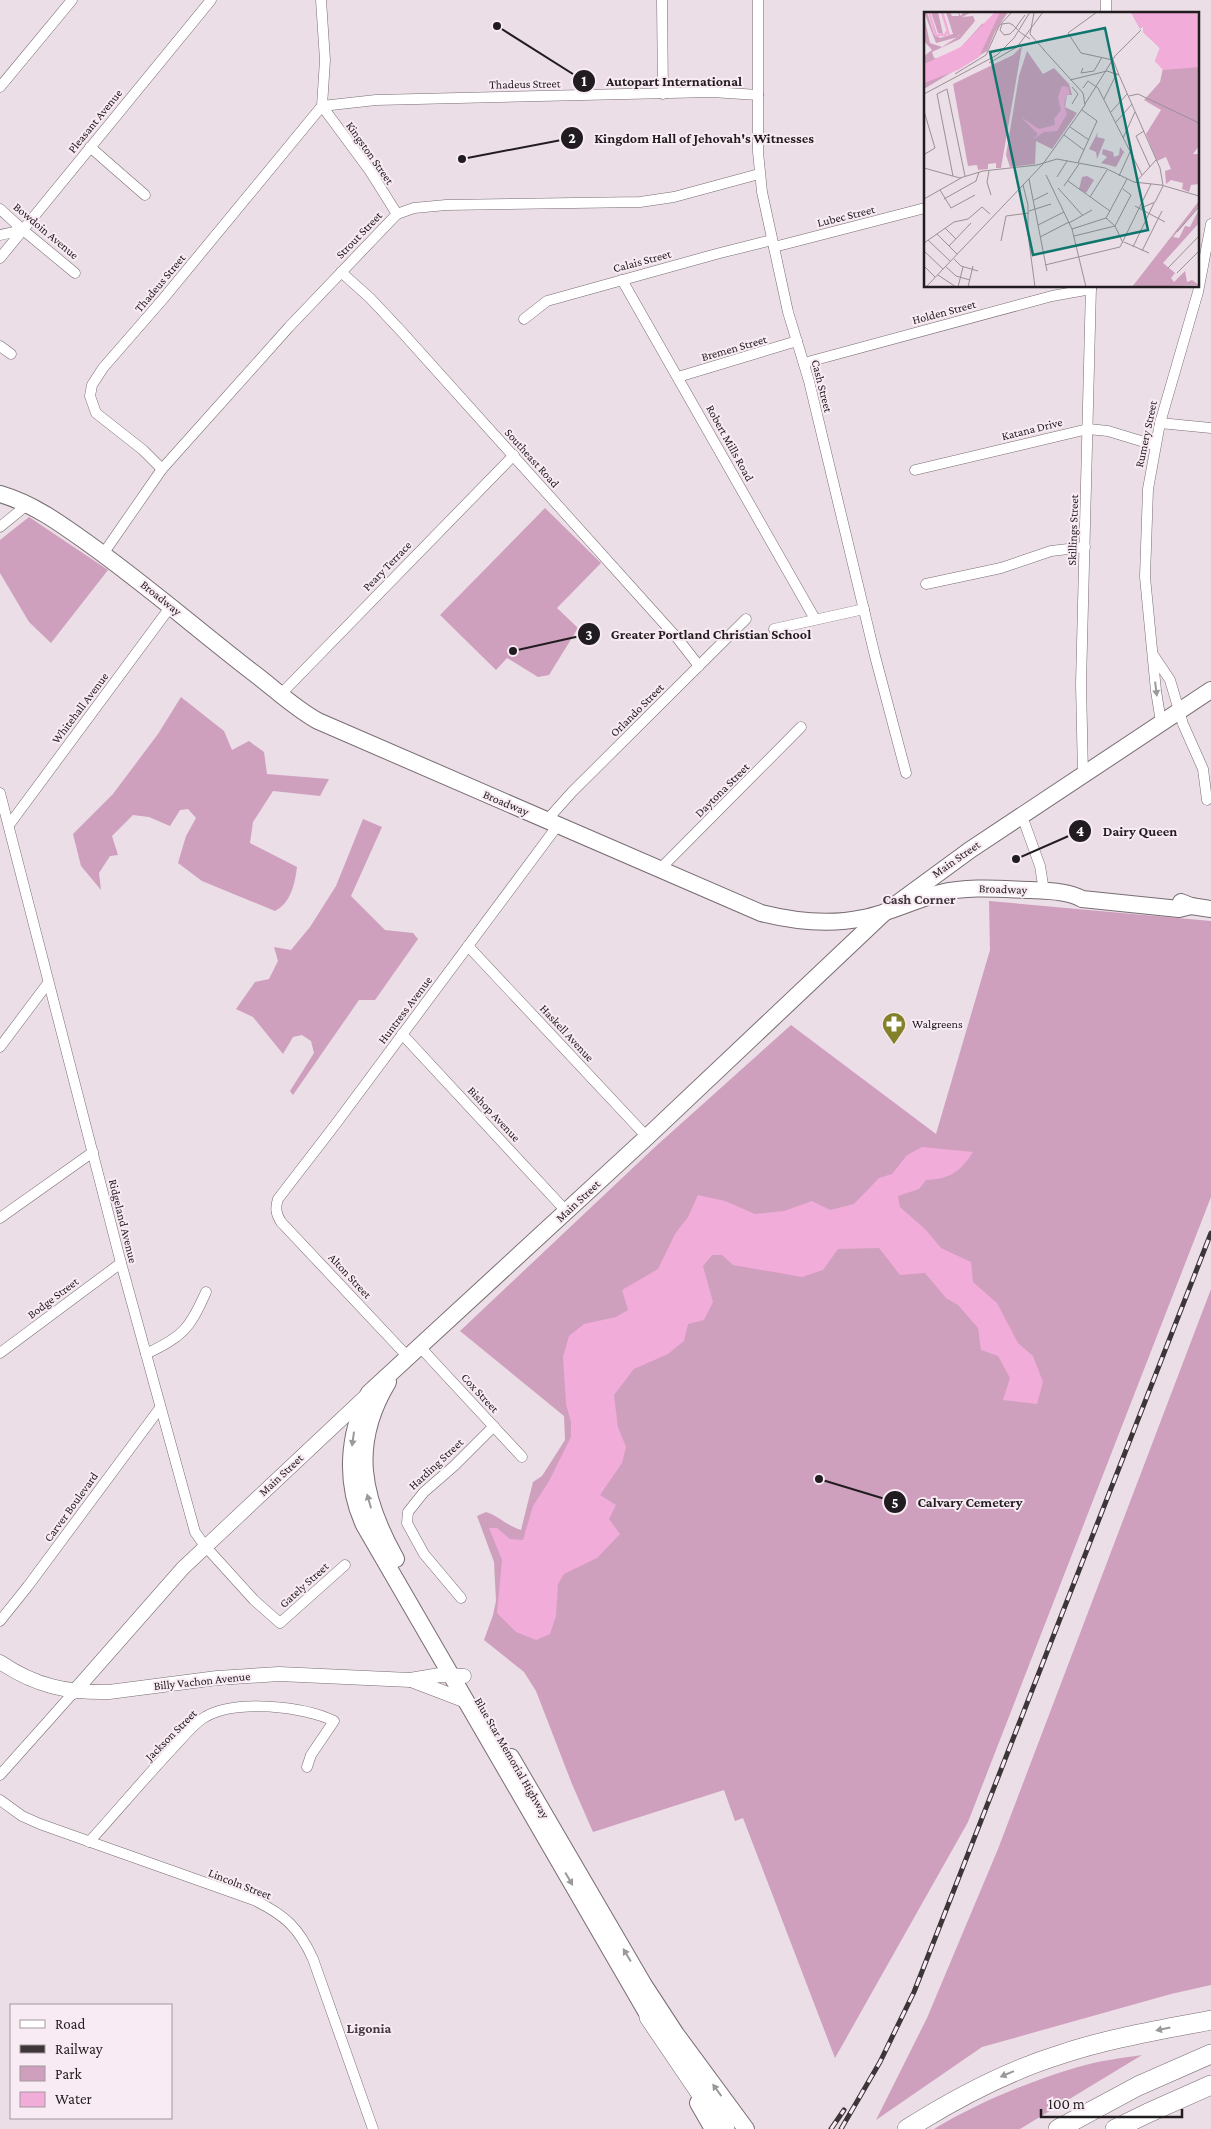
<svg xmlns="http://www.w3.org/2000/svg" width="1211" height="2129" font-family="'Crimson Pro',serif">
	<rect width="100%" height="100%" fill="#ebdee6"/>
	<g fill="#cf9fbe">
		<polygon points="545,508 601,563 557,608 578,628 549,675 538,677 507,658 496,670 440,615"/>
		<polygon points="29,517 108,570 51,643 29,622 0,573 0,540"/>
		<path d="M181 697 224 731 232 750 249 741 264 752 267 774 329 779 320 796 273 791 253 822 250 843 297 867C295 883 291 903 275 911L202 881 178 863 186 836 196 818 188 809 180 810 170 826 149 817 133 815 112 836 118 855 110 856 99 873 101 890 81 866 73 834 113 794 158 734Z"/>
		<polygon points="363,819 382,827 351,896 385,930 413,933 418,939 375,1000 359,1000 293,1095 290,1091 314,1053 311,1041 302,1035 293,1037 283,1054 253,1017 236,1009 255,982 269,979 278,961 274,947 291,950 310,927 336,886"/>
		<path d="M989 901 1211 921V1197L968 1822 835 2058 743 1818 735 1821 724 1790 593 1832 572 1784 536 1691 524 1672 484 1640 493 1615 496 1601 494 1562 477 1516 486 1512C499 1516 507 1526 521 1530L533 1482 542 1476 565 1440 564 1416 460 1331 655 1147 791 1025 936 1134 990 950Z"/>
		<polygon points="1211,1289 1211,1985 1171,1994 982,2047 876,2120 927,2018 998,1849"/>
		<path d="M1142 2055 1020 2129H934C979 2102 1028 2082 1078 2067 1098 2061 1121 2058 1142 2055Z"/>
	</g>
	<path fill="#f1acd9" d="M922 1147 973 1152C960 1172 950 1179 926 1180L919 1189 898 1196 900 1207 926 1230 941 1248 971 1262 973 1282 997 1303 1018 1343 1033 1356 1043 1382 1037 1404 1003 1400 1010 1378 998 1356 981 1350 978 1328 958 1305 946 1298 925 1273 900 1275 879 1248 838 1249 823 1270 802 1277 733 1265 722 1255H712L703 1266 713 1302 704 1320 688 1324 684 1341 668 1354 634 1369 614 1395 618 1427 626 1447 622 1463 600 1495 616 1505 609 1519 620 1534 597 1558 564 1574 558 1584 556 1616 550 1634 536 1640 516 1632 497 1613 502 1560 489 1528H497L510 1539 523 1540 533 1506 549 1481 571 1437V1422L566 1404 563 1357 569 1336 584 1324 616 1317 628 1310 622 1290 658 1269 675 1234 688 1217 698 1195 725 1201 755 1214 784 1211 812 1201 830 1210 854 1204 879 1178 892 1174 907 1155Z"/>
	<g fill="none" stroke-linecap="round" stroke-linejoin="round">
		<g stroke="#786c73" stroke-width="11">
			<g id="street">
				<polyline points="321,0 325,60 322,106 370,171 397,214"/>
				<polyline points="662,0 663,94"/>
				<polyline points="758,0 758,152 762,192 788,312 809,381 875,656 906,773"/>
				<polyline points="1106,14 1106,0"/>
				<polyline points="0,87 72,0"/>
				<polyline points="90,147 145,195"/>
				<polyline points="0,209 23,230 75,273"/>
				<polyline points="0,235 23,230"/>
				<polyline points="774,247 925,208"/>
				<polyline points="0,258 211,0"/>
				<polyline points="341,272 370,298 401,331 678,639 699,666"/>
				<polyline points="622,280 815,619"/>
				<polyline points="524,319 547,301 720,253 772,240"/>
				<polyline points="0,346 11,354"/>
				<polyline points="804,363 1052,296 1091,289"/>
				<polyline points="678,377 797,341"/>
				<polyline points="1160,423 1211,428"/>
				<polyline points="162,469 143,450 96,413 90,396 92,385 103,368 163,299 322,106 376,100 712,92 758,95"/>
				<polyline points="915,470 1088,429 1108,431 1154,445"/>
				<polyline points="0,527 28,504"/>
				<polyline points="103,554 162,469 289,327 397,214 414,208 446,205 640,202 674,197 759,174"/>
				<polyline points="926,584 1001,568 1051,551 1085,547"/>
				<polyline points="774,629 864,609"/>
				<polyline points="1154,656 1170,680 1183,724 1203,769 1207,800"/>
				<polyline points="280,695 514,455"/>
				<polyline points="1161,722 1156,691 1145,577 1148,489 1160,423 1198,292 1211,224"/>
				<polyline points="1083,775 1081,684 1091,286"/>
				<polyline points="0,793 121,1263 195,1532 205,1546 254,1600 280,1623 345,1565"/>
				<polyline points="1022,816 1040,866 1044,891"/>
				<polyline points="547,820 572,792 746,619"/>
				<polyline points="9,825 171,606"/>
				<polyline points="660,869 801,727"/>
				<polyline points="468,946 647,1137"/>
				<polyline points="402,1034 567,1212"/>
				<polyline points="0,1047 48,983"/>
				<polyline points="0,1218 93,1152"/>
				<polyline points="420,1347 522,1457"/>
				<polyline points="0,1353 121,1263"/>
				<path d="M146 1354C183 1336 189 1330 206 1292"/>
				<path d="M408 1357 281 1222C276 1214 275 1208 278 1199L335 1125 558 825"/>
				<polyline points="461,1598 424,1554 407,1523 408,1512 424,1492 454,1466 494,1426"/>
				<polyline points="0,1621 28,1586 160,1408"/>
				<polyline points="0,1775 74,1692"/>
				<path d="M0 1800 22 1816 40 1824 254 1900C285 1915 299 1928 313 1959L373 2129"/>
				<path d="M89 1842C117 1811 144 1779 172 1749 181 1740 194 1723 205 1717 235 1699 304 1706 334 1721L311 1755 307 1767"/>
			</g>
		</g>
		<g stroke="#786c73" stroke-width="15">
			<g id="secondary">
				<path d="M0 1662C35 1686 68 1693 109 1692L217 1678 279 1674 410 1680 440 1675 464 1676"/>
				<polyline points="411,1680 466,1701"/>
				<polyline points="74,1692 183,1568 366,1396"/>
			</g>
		</g>
		<g stroke="#786c73" stroke-width="18">
			<g id="primary">
				<path d="M0 494C34 504 61 524 89 544 145 584 197 629 251 671 274 688 294 708 318 721L761 913C793 921 831 925 863 918 890 913 914 900 940 893 969 886 1000 889 1031 890 1047 891 1068 891 1082 899L1179 909 1191 906"/>
				<polyline points="1181,902 1191,906 1211,909"/>
				<path d="M388 1382C350 1445 362 1498 396 1559"/>
				<polyline points="511,1757 644,1985 676,2034 746,2129"/>
				<path d="M655 2027 364 1525C344 1482 348 1434 369 1393L647 1137 884 913 970 850 1211 690"/>
				<polyline points="698,2103 713,2129"/>
			</g>
		</g>
		<g stroke="#786c73" stroke-width="20">
			<g id="highway">
				<polyline points="649,2017 725,2129"/>
				<path d="M907 2129C956 2098 1007 2071 1062 2054 1110 2038 1161 2030 1211 2020"/>
				<polyline points="1058,2129 1138,2086 1211,2054"/>
				<polyline points="1115,2129 1148,2113 1211,2085"/>
			</g>
		</g>
		<use href="#street" stroke="#fff" stroke-width="10"/>
		<use href="#secondary" stroke="#fff" stroke-width="14"/>
		<use href="#primary" stroke="#fff" stroke-width="16"/>
		<use href="#highway" stroke="#fff" stroke-width="19"/>
		<g stroke="#3c3639" stroke-width="5">
			<g id="rail">
				<polyline points="831,2129 844,2110"/>
				<polyline points="841,2129 880,2062 914,1992 1211,1233"/>
			</g>
		</g>
		<use href="#rail" stroke="#f9ebf3" stroke-width="3" stroke-dasharray="9" stroke-linecap="butt"/>
	</g>
	<defs><path id="oneway-solid" d="M-6-.8H1V-3.2L6.5 0L1 3.2V.8H-6Z" transform="scale(1.25)"/></defs>
	<g fill="#9b999a">
		<use href="#oneway-solid" transform="translate(1156 689) rotate(83)"/>
		<use href="#oneway-solid" transform="translate(353 1439) rotate(98)"/>
		<use href="#oneway-solid" transform="translate(369 1501) rotate(-106)"/>
		<use href="#oneway-solid" transform="translate(569 1879) rotate(60)"/>
		<use href="#oneway-solid" transform="translate(627 1955) rotate(-121)"/>
		<use href="#oneway-solid" transform="translate(1163 2029) rotate(168)"/>
		<use href="#oneway-solid" transform="translate(1007 2074) rotate(157)"/>
		<use href="#oneway-solid" transform="translate(717 2090) rotate(-126)"/>
	</g>
	<defs>
		<g id="pharmacy-pin" transform="scale(1.25)"><path d="M0 17L-7.5 6A9.5 9.5 0 1 1 7.5 6Z" fill="#83812a" stroke="#f9ebf3"/><path d="M-2-6h4v4h4v4h-4v4h-4v-4h-4v-4h4Z" fill="#fff"/></g>
	</defs>
	<g fill-rule="evenodd">
		<use href="#pharmacy-pin" x="894" y="1024"/>
	</g>
	<g text-anchor="middle" stroke-width="4" stroke-linejoin="round" paint-order="stroke">
		<g font-size="12" fill="#211c1f" stroke="#f9ebf3">
			<text transform="translate(525 84) rotate(-1)" y="4">Thadeus Street</text>
			<text transform="translate(95 121) rotate(-51)" y="4">Pleasant Avenue</text>
			<text transform="translate(370 153) rotate(55)" y="4">Kingston Street</text>
			<text transform="translate(846 216) rotate(-14)" y="4">Lubec Street</text>
			<text transform="translate(46 231) rotate(40)" y="4">Bowdoin Avenue</text>
			<text transform="translate(359 235) rotate(-46)" y="4">Strout Street</text>
			<text transform="translate(642 261) rotate(-15)" y="4">Calais Street</text>
			<text transform="translate(160 283) rotate(-50)" y="4">Thadeus Street</text>
			<text transform="translate(944 312) rotate(-15)" y="4">Holden Street</text>
			<text transform="translate(734 348) rotate(-16)" y="4">Bremen Street</text>
			<text transform="translate(822 386) rotate(76)" y="4">Cash Street</text>
			<text transform="translate(1032 429) rotate(-14)" y="4">Katana Drive</text>
			<text transform="translate(1146 434) rotate(-78)" y="4">Rumery Street</text>
			<text transform="translate(730 443) rotate(61)" y="4">Robert Mills Road</text>
			<text transform="translate(532 458) rotate(48)" y="4">Southeast Road</text>
			<text transform="translate(1073 530) rotate(-88)" y="4">Skillings Street</text>
			<text transform="translate(387 566) rotate(-46)" y="4">Peary Terrace</text>
			<text transform="translate(161 598) rotate(39)" y="4">Broadway</text>
			<text transform="translate(80 708) rotate(-53)" y="4">Whitehall Avenue</text>
			<text transform="translate(637 710) rotate(-45)" y="4">Orlando Street</text>
			<text transform="translate(722 790) rotate(-45)" y="4">Daytona Street</text>
			<text transform="translate(506 803) rotate(23)" y="4">Broadway</text>
			<text transform="translate(956 859) rotate(-35)" y="4">Main Street</text>
			<text transform="translate(1003 889) rotate(2)" y="4">Broadway</text>
			<text transform="translate(405 1010) rotate(-53)" y="4">Huntress Avenue</text>
			<text transform="translate(567 1033) rotate(47)" y="4">Haskell Avenue</text>
			<text transform="translate(494 1114) rotate(47)" y="4">Bishop Avenue</text>
			<text transform="translate(578 1201) rotate(-43)" y="4">Main Street</text>
			<text transform="translate(123 1221) rotate(76)" y="4">Ridgeland Avenue</text>
			<text transform="translate(350 1276) rotate(47)" y="4">Alton Street</text>
			<text transform="translate(53 1298) rotate(-37)" y="4">Bodge Street</text>
			<text transform="translate(480 1393) rotate(47)" y="4">Cox Street</text>
			<text transform="translate(436 1464) rotate(-43)" y="4">Harding Street</text>
			<text transform="translate(281 1475) rotate(-43)" y="4">Main Street</text>
			<text transform="translate(71 1507) rotate(-54)" y="4">Carver Boulevard</text>
			<text transform="translate(304 1585) rotate(-42)" y="4">Gately Street</text>
			<text transform="translate(202 1681) rotate(-6)" y="4">Billy Vachon Avenue</text>
			<text transform="translate(171 1735) rotate(-45)" y="4">Jackson Street</text>
			<text transform="translate(512 1758) rotate(60)" y="4">Blue Star Memorial Highway</text>
			<text transform="translate(240 1884) rotate(21)" y="4">Lincoln Street</text>
		</g>
		<g font-size="12" fill="#211c1f" stroke="#f9ebf3" text-anchor="start">
			<text x="912" y="1028">Walgreens</text>
		</g>
		<g font-size="14" font-weight="bold" fill="#42383e" stroke="#f9ebf3">
			<text x="919" y="904">Cash Corner</text>
			<text x="369" y="2033">Ligonia</text>
		</g>
	</g>
	<g transform="translate(924 12)">
		<rect width="275" height="275" fill="#ebdee6"/>
		<path d="M0 0H3L10 22 16 26 29 22 22 0H26L35 18 34 25 12 31ZM7 0H14L19 22 14 21ZM34 0 37 4 39 0H48L38 5 49 4 51 9 36 27 8 40 10 46 15 47 37 35 58 12 64 11 63 16 0 64V44L8 38 0 29V4L6 31 18 35 35 24 28 4H35ZM76 0H84L71 20 63 39 0 77V66L65 21ZM207 0 275 35V134L269 142H275V172L267 173 265 180 258 177 259 171 247 168 242 172 241 159 247 157 242 145 233 149 222 122 237 98 220 88 236 70 239 56 231 49 236 36 219 20V14L216 17ZM98 34 77 156H72V151L64 152V157L54 158 53 153 44 154 29 72 89 43ZM103 39 119 62 130 56 145 72 148 83H143L141 95 153 101 128 137 112 129 111 152 86 155 82 143 95 64ZM174 120 173 125 181 127 173 147 172 140 165 137ZM196 135 200 140 192 155 177 151 183 145 178 142 179 137 189 140 190 145 195 143ZM163 164 170 168 162 181 155 177 158 165ZM275 189V194L249 225 255 226 261 214 266 215 275 197V211L239 251 251 261 247 266 250 270 261 259 263 270 268 268 275 273 208 275Z" fill="#cf9fbe"/>
		<path d="M71 0H76L55 45 34 58 0 71V52L37 35ZM207 0H275V55L239 58 231 49 236 36 219 20V14L216 17ZM138 74 144 75 146 83 143 82 140 93 143 102 133 119 120 120 108 128 114 122 97 105 115 117 131 113 130 107 137 98 134 85Z" fill="#f1acd9"/>
		<path fill="none" stroke="#f1acd9" stroke-width="2.5" d="M5 0 12 23H21L24 18M18 0 25 23"/>
		<path fill="none" stroke="#9a9096" stroke-width="1" d="M173 0 144 21 157 41 189 48 195 63M110 1 106 22 121 39M101 3 98 7 91 17 86 22 80 23 76 18 78 12 85 11 89 13 97 21 106 27M65 51 93 35 119 0M159 56 157 61 170 59 178 45M31 62 62 43 75 14 88 0M146 68 183 59 195 63 236 156 239 173M148 75 154 82 148 92M159 76 164 69 174 76 218 163M0 82 73 43 90 26 106 0M205 84 214 82 275 111M180 87 193 61M161 92 191 44 217 18M0 99 11 136 1 142 0 137M187 100 203 82M192 110 208 92M146 115 165 128M220 119 212 124 226 155M140 123 160 138M199 126 211 100M154 151 173 109 158 98M0 156 36 166 59 159 113 153 133 147 181 156 210 170 237 173 275 184M65 159 63 170 67 183M122 163 148 217 162 275M29 164 13 82 23 77 41 164M195 164 206 140M133 165 143 149M105 167 123 259M144 169 186 199M211 171 232 148M99 173 104 193V222L111 275M140 174 155 152M134 176 159 204M16 178 27 196 51 183M166 185 183 158M0 187 37 166M20 187 52 169 55 160M110 188 124 181M211 194 241 210M217 196 231 190 239 174M105 199 127 192M182 206 191 214 199 231M145 211 168 198M114 213 140 200M21 216 32 227M148 217 182 206 203 167M253 220 275 195M13 222 33 242M150 224 191 214 207 183 199 177M116 225 145 210M4 228 26 249M77 229 82 204 105 201M200 230 225 241M0 231 30 210 44 207 58 195 66 202M25 234 47 211M152 234 193 225M209 235 230 191M0 239 19 257M218 239 238 199M30 247 37 254 54 259M121 253 196 235 227 172M0 254 11 265M21 254 32 264 46 268M244 256 275 224M253 261 275 239M14 263 32 275M2 275 119 152 161 93 159 81 119 37M34 275 39 255M44 275 49 254"/>
		<path fill="#0f766e" fill-opacity="0.15" stroke="#0f766e" stroke-width="2.5" d="M181 16 224 218 109 243 66 40Z"/>
		<rect width="275" height="275" fill="none" stroke="#211c1f" stroke-width="2.5"/>
	</g>
	<path fill="none" stroke="#211c1f" stroke-width="2" d="M497 26L584 81M462 159L572 138M513 651L589 634M1016 859L1080 831M819 1479L895 1502"/>
	<g fill="#211c1f" stroke="#f9ebf3" stroke-width="2">
		<circle cx="497" cy="26" r="5"/>
		<circle cx="462" cy="159" r="5"/>
		<circle cx="513" cy="651" r="5"/>
		<circle cx="1016" cy="859" r="5"/>
		<circle cx="819" cy="1479" r="5"/>
		<circle cx="584" cy="81" r="12"/>
		<circle cx="572" cy="138" r="12"/>
		<circle cx="589" cy="634" r="12"/>
		<circle cx="1080" cy="831" r="12"/>
		<circle cx="895" cy="1502" r="12"/>
	</g>
	<g font-size="15" text-anchor="middle" font-weight="bold" fill="#fff">
		<text x="584" y="86">1</text>
		<text x="572" y="143">2</text>
		<text x="589" y="640">3</text>
		<text x="1080" y="836">4</text>
		<text x="895" y="1508">5</text>
	</g>
	<g font-size="14" text-anchor="middle" font-weight="bold" fill="#211c1f" stroke="#f9ebf3" stroke-width="4" stroke-linejoin="round" paint-order="stroke">
		<text x="674" y="86">Autopart International</text>
		<text x="704" y="143">Kingdom Hall of Jehovah's Witnesses</text>
		<text x="711" y="639">Greater Portland Christian School</text>
		<text x="1140" y="836">Dairy Queen</text>
		<text x="970" y="1507">Calvary Cemetery</text>
	</g>
	<rect x="10" y="2004" width="162" height="115" fill="#f9ebf3" stroke="#a3989e"/>
	<rect x="20" y="2020" width="25" height="8" fill="#ffffff" stroke="#a3989e"/>
	<text x="55" y="2029" font-size="15" fill="#211c1f">Road</text>
	<rect x="20" y="2045" width="25" height="8" fill="#3c3639" stroke="#a3989e"/>
	<text x="55" y="2054" font-size="15" fill="#211c1f">Railway</text>
	<rect x="20" y="2066" width="25" height="15" fill="#cf9fbe" stroke="#a3989e"/>
	<text x="55" y="2079" font-size="15" fill="#211c1f">Park</text>
	<rect x="20" y="2092" width="25" height="15" fill="#f1acd9" stroke="#a3989e"/>
	<text x="55" y="2104" font-size="15" fill="#211c1f">Water</text>
	<path d="M1041 2109v8h141v-8" fill="none" stroke="#211c1f" stroke-width="2.5"/>
	<text x="1048" y="2109" font-size="15" fill="#211c1f" stroke="#f9ebf3" stroke-width="4" paint-order="stroke">100 m</text>
</svg>
